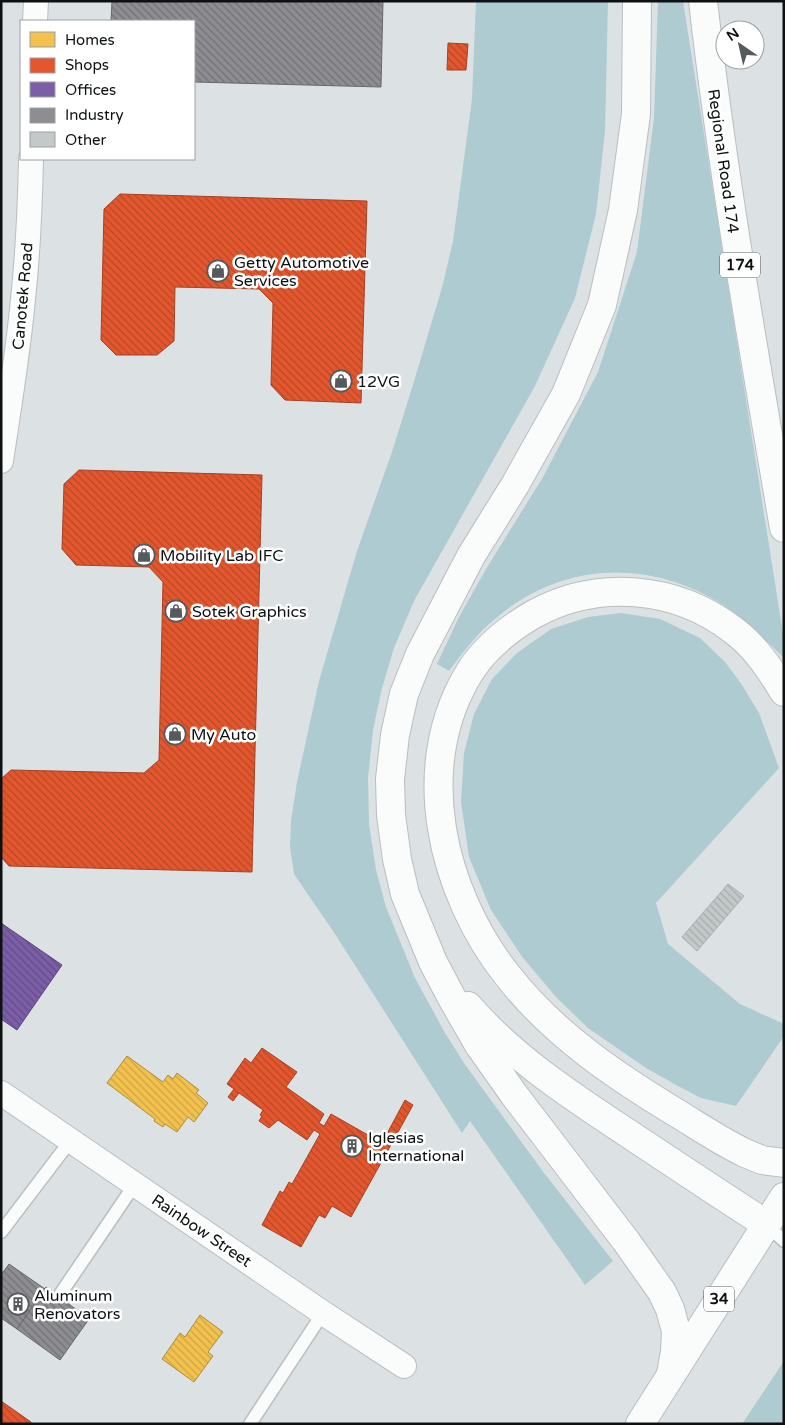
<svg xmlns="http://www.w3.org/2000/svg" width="785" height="1425" font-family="'Varela Round',sans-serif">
	<defs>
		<pattern id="homes-back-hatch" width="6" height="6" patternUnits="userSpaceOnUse" patternTransform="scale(1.25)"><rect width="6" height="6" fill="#f2c14e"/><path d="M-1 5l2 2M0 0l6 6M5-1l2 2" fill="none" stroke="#cea543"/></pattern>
		<pattern id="shops-back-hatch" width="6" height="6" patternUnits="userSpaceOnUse" patternTransform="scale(1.25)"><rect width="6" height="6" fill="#e4572e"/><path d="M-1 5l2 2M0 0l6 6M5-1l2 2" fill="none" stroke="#b74726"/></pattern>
		<pattern id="offices-back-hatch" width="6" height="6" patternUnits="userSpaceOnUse" patternTransform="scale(1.25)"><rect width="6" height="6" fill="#7b5ea7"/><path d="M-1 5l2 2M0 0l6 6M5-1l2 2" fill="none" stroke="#634c87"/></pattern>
		<pattern id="industry-back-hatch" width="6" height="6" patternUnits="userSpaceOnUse" patternTransform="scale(1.25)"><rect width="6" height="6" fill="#8d8d92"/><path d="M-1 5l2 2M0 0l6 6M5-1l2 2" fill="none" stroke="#727276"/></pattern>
		<pattern id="building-back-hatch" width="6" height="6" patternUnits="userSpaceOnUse" patternTransform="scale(1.25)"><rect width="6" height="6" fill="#c3c8c9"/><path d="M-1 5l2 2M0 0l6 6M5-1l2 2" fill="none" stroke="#a6abac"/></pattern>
	</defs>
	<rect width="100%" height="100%" fill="#dce2e4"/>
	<g fill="#adcbd0">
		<polygon points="476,1 608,1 605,131 596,214 575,298 535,386 414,601 394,648 382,688 373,730 368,778 369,824 376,870 386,907 415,978 445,1033 466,1066 544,1173 613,1261 585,1285 470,1121 462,1133 335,934 294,874 290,847 291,821 297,782 319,681 357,551 393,449 415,378 443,284 453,241 472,99"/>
		<path d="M658 1H683L784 640V658C761 636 738 612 710 597 634 557 552 566 488 625 473 639 461 655 449 671L437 664 459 617 486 569 543 477 598 372 637 252 654 118Z"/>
		<polygon points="621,613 660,619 700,638 725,662 742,685 759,713 779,768 656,903 668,944 740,1004 784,1024 784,1036 736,1106 701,1098 678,1086 646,1068 588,1028 557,998 523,958 491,910 469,857 461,802 464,753 474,714 492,679 517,653 551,629 588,617"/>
		<polygon points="784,1361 784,1424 742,1424"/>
	</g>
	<g fill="url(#homes-back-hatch)" stroke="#ad8c3c">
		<polygon points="127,1056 163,1082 168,1075 173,1079 177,1073 199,1090 196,1093 208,1103 194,1122 188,1117 177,1132 165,1124 163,1127 154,1121 155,1119 107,1083"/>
		<polygon points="200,1315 223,1332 208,1352 213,1356 194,1382 162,1359 180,1333 185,1337"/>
	</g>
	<g fill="url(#shops-back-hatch)" stroke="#a44226">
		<polygon points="448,43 468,44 466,70 447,70"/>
		<polygon points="120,194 367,201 361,403 285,400 271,385 273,303 259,289 175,287 174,341 157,355 116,355 101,340 104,209"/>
		<polygon points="79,470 262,475 252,872 9,866 1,857 1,779 11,770 144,773 159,760 163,582 149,567 76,565 62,549 64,484"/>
		<polygon points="262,1048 297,1072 286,1087 324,1114 319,1123 324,1126 331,1114 382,1143 405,1100 413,1105 351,1217 332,1206 325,1218 319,1215 301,1247 262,1225 280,1191 283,1193 289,1182 292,1184 320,1134 314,1130 307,1140 278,1120 269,1128 259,1121 262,1116 260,1115 263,1110 239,1093 233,1101 228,1097 234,1089 227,1084 245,1058 251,1063"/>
		<polygon points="1,1401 31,1422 30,1424 1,1424"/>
	</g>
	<polygon fill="url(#offices-back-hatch)" stroke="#5a477a" points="1,923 62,965 17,1030 1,1019"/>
	<g fill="url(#industry-back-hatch)" stroke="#67686c">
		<polygon points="112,1 383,1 381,87 194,82 194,21 111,21"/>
		<polygon points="9,1264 45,1289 17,1329 1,1318 1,1275"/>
		<polygon points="46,1287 89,1319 60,1360 17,1329"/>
	</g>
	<polygon fill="url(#building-back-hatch)" stroke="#a9aeb0" points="728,884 744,896 697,951 682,937"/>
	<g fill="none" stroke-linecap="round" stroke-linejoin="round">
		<g stroke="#b9bebf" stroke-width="15">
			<g id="service">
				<polyline points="766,1224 784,1241"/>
				<polyline points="1,1232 71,1140"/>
				<polyline points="61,1293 135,1184"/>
				<polyline points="250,1424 323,1313"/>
			</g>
		</g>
		<g stroke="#b9bebf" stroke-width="26">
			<g id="minor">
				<polyline points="35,21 36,1"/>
				<path d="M1 461C9 407 18 354 23 299 28 253 30 206 31 159"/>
				<polyline points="1,1093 323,1313 404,1366"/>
			</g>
		</g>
		<g stroke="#b9bebf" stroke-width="30">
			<polyline id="primary" points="640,1424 784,1197"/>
		</g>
		<g stroke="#b9bebf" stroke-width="30">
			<g id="motorway">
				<polyline points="637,1 636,114 623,210 602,305 566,394 515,485 471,556 420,654 404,694 395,735 390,779 391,815 397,859 405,894 433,962 453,1000 479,1045 515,1096 626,1241 662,1292 670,1309 676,1331 675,1352 671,1374"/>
				<path d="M703 1C723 178 754 353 784 528"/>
				<path d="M784 692C770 669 755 646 733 630 676 586 598 579 534 614 510 628 486 647 471 670 410 766 442 893 508 976 554 1035 617 1077 680 1115 701 1128 722 1142 745 1153L762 1160 784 1163"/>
				<path d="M468 1006C512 1057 570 1095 626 1132 673 1163 719 1194 766 1224"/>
			</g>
		</g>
		<use href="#service" stroke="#fafbfb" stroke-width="12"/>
		<use href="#minor" stroke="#fafbfb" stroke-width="24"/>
		<use href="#primary" stroke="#fafbfb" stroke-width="28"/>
		<use href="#motorway" stroke="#fafbfb" stroke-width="28"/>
	</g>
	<defs>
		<g id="shop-ring" transform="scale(1.125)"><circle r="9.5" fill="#fff" stroke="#555a5c" stroke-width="1.5"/><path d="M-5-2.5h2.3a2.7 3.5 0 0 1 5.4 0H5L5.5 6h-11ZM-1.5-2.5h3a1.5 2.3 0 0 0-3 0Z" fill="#555a5c"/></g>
		<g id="building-ring" transform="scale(1.125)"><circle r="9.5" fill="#fff" stroke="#555a5c" stroke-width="1.5"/><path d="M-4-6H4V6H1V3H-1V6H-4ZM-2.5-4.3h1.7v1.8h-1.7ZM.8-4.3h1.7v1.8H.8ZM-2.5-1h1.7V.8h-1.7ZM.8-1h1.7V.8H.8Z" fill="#555a5c"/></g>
	</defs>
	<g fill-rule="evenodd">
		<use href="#shop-ring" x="218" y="271"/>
		<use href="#shop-ring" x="341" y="381"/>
		<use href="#shop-ring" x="144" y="555"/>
		<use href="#shop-ring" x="176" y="611"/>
		<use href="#shop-ring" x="175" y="734"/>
		<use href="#building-ring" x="352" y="1146"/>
		<use href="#building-ring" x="18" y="1304"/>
	</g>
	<g text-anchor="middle" stroke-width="5" stroke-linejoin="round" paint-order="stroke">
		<g fill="#fff" stroke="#565859" stroke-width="1">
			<rect x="720" y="252.5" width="40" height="25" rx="4"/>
			<rect x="704" y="1286.5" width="30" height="25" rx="4"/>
		</g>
		<g font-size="15" font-weight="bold" fill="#0d1112">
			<text x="740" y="270">174</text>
			<text x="719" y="1304">34</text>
		</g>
		<g font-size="16" fill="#0d1112" stroke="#fff">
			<text transform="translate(724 161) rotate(82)" y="6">Regional Road 174</text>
			<text transform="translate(22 296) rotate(-85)" y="6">Canotek Road</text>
			<text transform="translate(202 1230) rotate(34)" y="6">Rainbow Street</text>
		</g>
		<g font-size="16" fill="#0d1112" stroke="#fff" text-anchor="start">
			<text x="234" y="268">Getty Automotive<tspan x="234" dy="18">Services</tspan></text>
			<text x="357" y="387">12VG</text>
			<text x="160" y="561">Mobility Lab IFC</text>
			<text x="192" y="617">Sotek Graphics</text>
			<text x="191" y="740">My Auto</text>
			<text x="368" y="1143">Iglesias<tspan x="368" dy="18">International</tspan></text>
			<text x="34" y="1301">Aluminum<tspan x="34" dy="18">Renovators</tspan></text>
		</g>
	</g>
	<rect width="785" height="1425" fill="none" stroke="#0d1112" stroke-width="5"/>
	<rect x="20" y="20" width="175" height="140" fill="#ffffff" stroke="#9ea0a0"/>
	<rect x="30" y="32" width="25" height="15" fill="#f2c14e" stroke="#9ea0a0"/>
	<text x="65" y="45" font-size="15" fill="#0d1112">Homes</text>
	<rect x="30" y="58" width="25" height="15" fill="#e4572e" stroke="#9ea0a0"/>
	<text x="65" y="70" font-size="15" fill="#0d1112">Shops</text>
	<rect x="30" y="82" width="25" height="15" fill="#7b5ea7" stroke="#9ea0a0"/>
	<text x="65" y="95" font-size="15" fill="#0d1112">Offices</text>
	<rect x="30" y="108" width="25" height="15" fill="#8d8d92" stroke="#9ea0a0"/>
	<text x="65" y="120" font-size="15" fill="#0d1112">Industry</text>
	<rect x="30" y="132" width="25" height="15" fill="#c3c8c9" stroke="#9ea0a0"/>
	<text x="65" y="145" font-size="15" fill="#0d1112">Other</text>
	<g transform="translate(740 45) rotate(326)"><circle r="24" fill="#ffffff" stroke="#9ea0a0"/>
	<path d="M0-4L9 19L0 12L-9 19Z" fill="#555a5c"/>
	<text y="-8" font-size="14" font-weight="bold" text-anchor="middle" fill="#0d1112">N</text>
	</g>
</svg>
